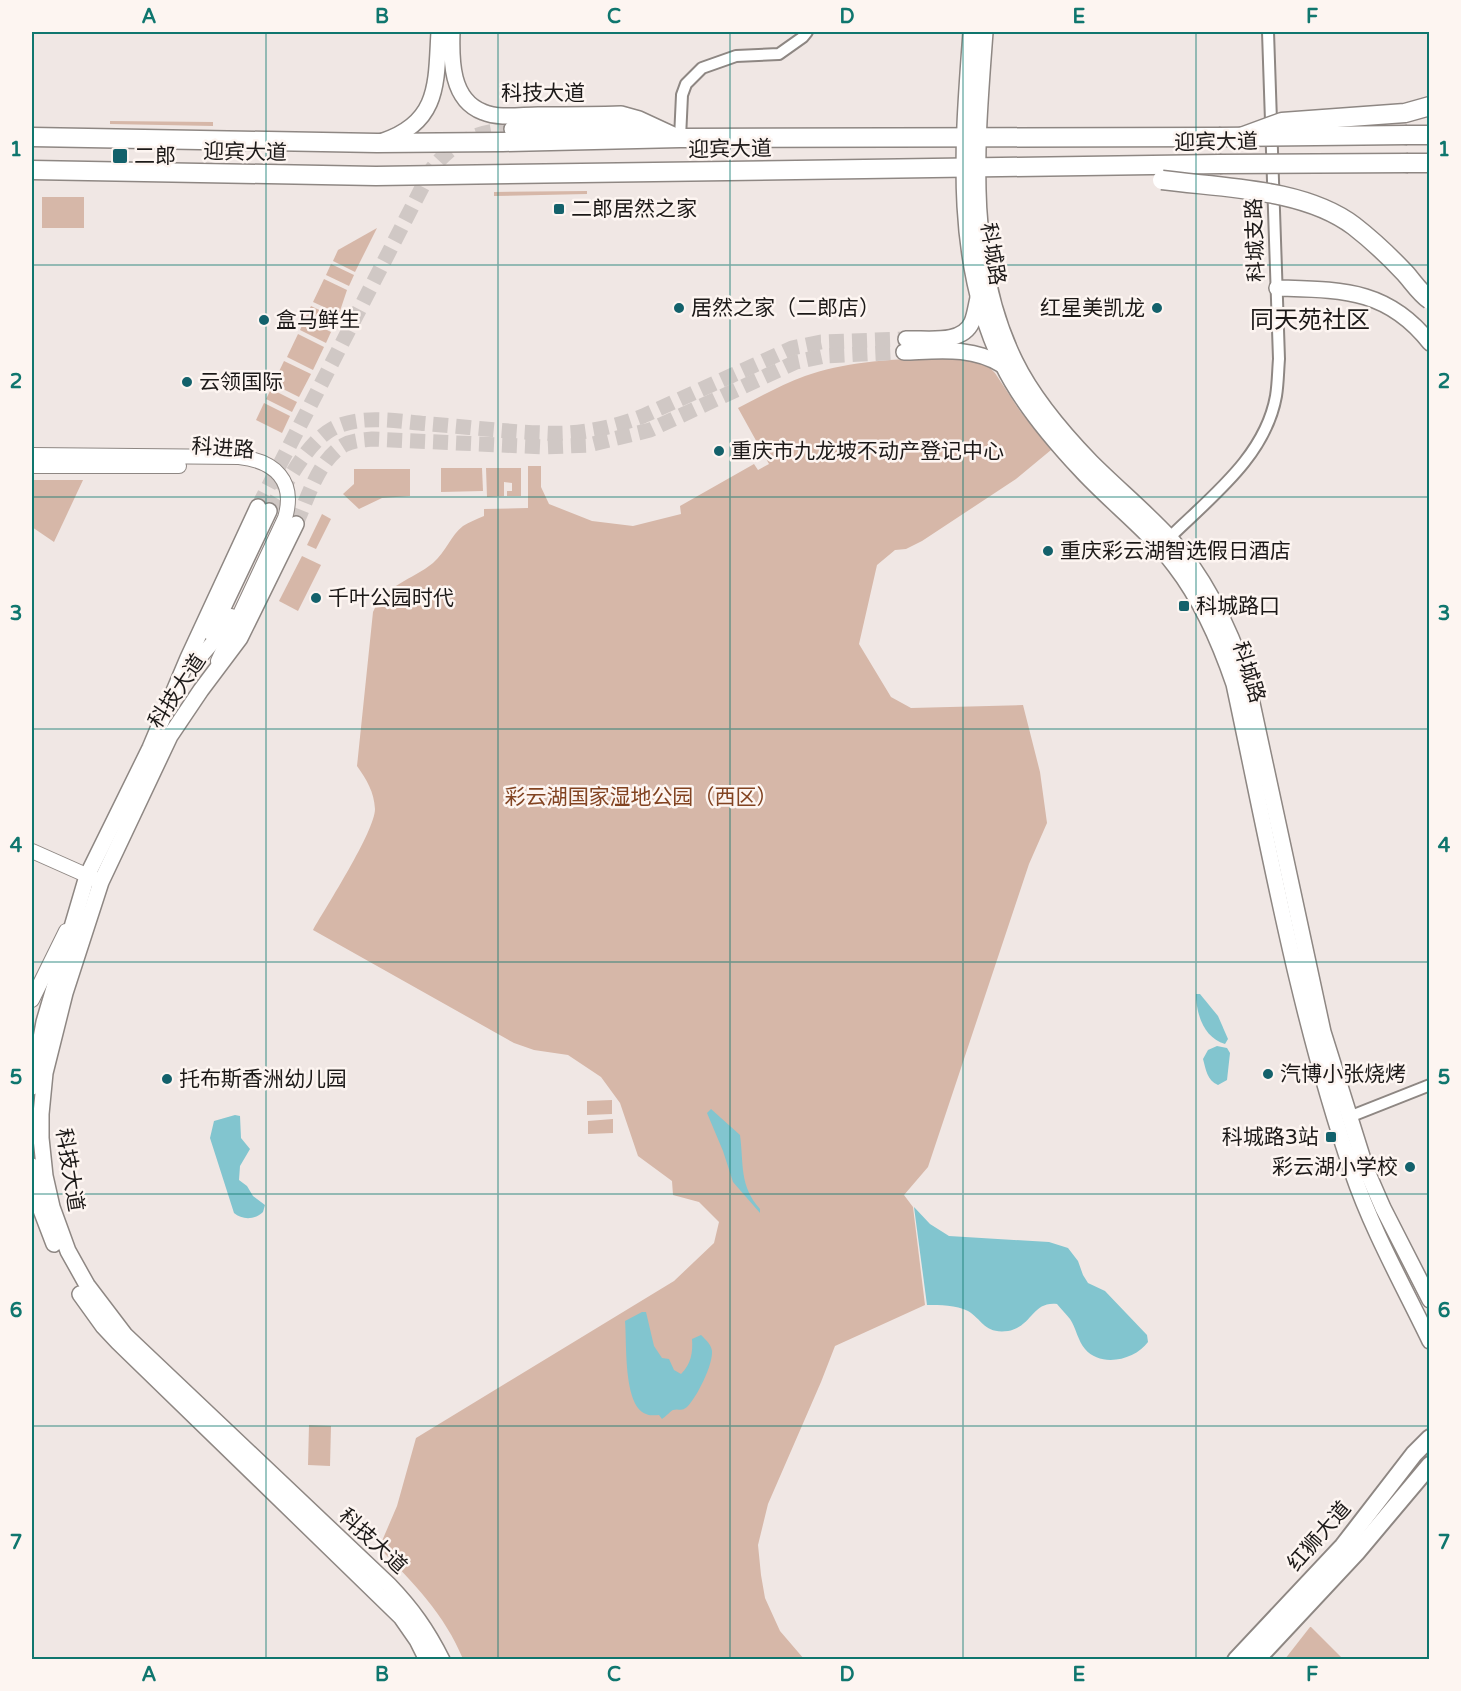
<svg xmlns="http://www.w3.org/2000/svg" width="1461" height="1691" font-family="'Varela Round','Noto Sans SC',sans-serif">
	<rect width="100%" height="100%" fill="#f0e7e4"/>
	<g fill="#d6b7a8">
		<polygon points="110,121 213,122 213,126 110,124"/>
		<polygon points="587,191 587,194 494,196 494,192"/>
		<rect x="42" y="197" width="42" height="31"/>
		<polygon points="377,228 355,272 333,261 338,250"/>
		<polygon points="331,264 354,275 349,286 326,275"/>
		<polygon points="324,279 347,290 339,314 313,302"/>
		<polygon points="311,306 338,319 333,329 306,316"/>
		<polygon points="305,319 331,332 326,343 300,330"/>
		<polygon points="298,334 324,347 313,370 287,357"/>
		<path d="M974 360 988 366 995 373 1020 411 1051 450 1016 479 922 541 906 549 895 550 877 565 859 644 891 697 911 708 1023 705 1040 772 1047 823 1029 864 928 1167 904 1195 913 1207 925 1305 835 1346 821 1382 768 1504 758 1545 761 1575 765 1598 780 1631 804 1659H463C445 1615 413 1582 379 1548L397 1506 416 1438 674 1281 714 1243 719 1222 699 1202 673 1195 672 1181 638 1156 620 1103 601 1077 568 1055 534 1050 514 1043 313 930C326 907 375 831 375 809 374 792 367 780 357 766L373 612C385 585 412 580 433 563 446 552 451 535 463 526 469 522 477 519 484 516V509L528 508V466H541V487L549 504 592 521 633 526 681 514 680 506 754 464 758 470 769 464 738 408C760 397 782 384 805 376 855 358 921 357 974 360Z"/>
		<polygon points="284,361 311,374 299,397 273,384"/>
		<polygon points="271,389 297,402 292,412 266,399"/>
		<polygon points="264,403 290,416 282,433 256,420"/>
		<polygon points="441,468 482,468 483,491 441,492"/>
		<polygon points="486,468 521,468 521,496 507,496 507,491 512,491 512,483 504,482 504,496 487,497"/>
		<polygon points="354,469 410,469 410,496 382,498 359,509 343,494 354,484"/>
		<polygon points="32,480 83,480 54,542 32,527"/>
		<polygon points="322,514 331,519 316,549 307,545"/>
		<polygon points="302,556 321,565 298,611 279,601"/>
		<polygon points="612,1100 612,1114 587,1115 587,1101"/>
		<polygon points="613,1119 613,1133 588,1134 588,1121"/>
		<polygon points="309,1425 331,1426 330,1466 308,1465"/>
		<polygon points="1310,1627 1311,1627 1343,1659 1285,1659"/>
	</g>
	<g fill="#82c5cf">
		<path d="M1196 994H1200L1218 1016 1228 1039 1225 1044C1204 1038 1196 1014 1196 994Z"/>
		<path d="M1217 1046 1227 1048 1230 1053 1227 1080 1218 1085C1207 1080 1206 1070 1203 1059L1208 1050Z"/>
		<path d="M711 1109 740 1135C744 1165 739 1185 760 1209V1213L733 1182 723 1151 707 1113Z"/>
		<path d="M235 1115 240 1116 241 1138 250 1149 240 1166 239 1180 247 1186 253 1196 265 1205 263 1212C255 1220 242 1220 234 1213L210 1138 214 1121Z"/>
		<path d="M914 1207 930 1224 949 1236 1049 1242 1068 1248 1078 1261 1083 1275 1088 1283 1105 1291 1147 1335 1148 1342C1135 1360 1101 1368 1085 1349 1078 1341 1076 1328 1070 1319 1066 1314 1061 1309 1057 1304 1032 1301 1032 1327 1008 1331 984 1334 983 1320 968 1311 956 1305 940 1305 927 1305Z"/>
		<path d="M642 1312H646L654 1346 662 1358 669 1359 674 1370 681 1374C691 1364 693 1353 692 1339L701 1335C706 1340 711 1344 712 1351 713 1365 697 1397 687 1407 681 1412 679 1408 673 1410 671 1411 665 1417 662 1419L659 1415C655 1415 649 1416 646 1414 623 1406 627 1342 625 1321Z"/>
	</g>
	<g fill="none" stroke-linecap="round" stroke-linejoin="round">
		<g stroke="#d0c8c5" stroke-width="15" stroke-dasharray="15 8" stroke-linecap="butt">
			<path d="M258 507 431 170C454 141 475 132 512 129"/>
			<path d="M269 511C286 486 305 444 332 429 361 413 400 422 431 424 469 427 507 432 545 433 578 435 612 428 643 416L792 348 821 342 906 339"/>
			<path d="M296 524C308 498 318 460 344 445 353 440 363 440 372 439L545 447 589 445 650 430 796 362 824 356 904 352"/>
		</g>
		<g stroke="#8e8783" stroke-width="14">
			<g id="minor">
				<polyline points="680,138 682,95 686,84 702,68 736,56 779,54 803,37 807,32"/>
				<path d="M1166 541C1208 499 1265 458 1276 396 1278 384 1278 371 1279 359L1268 32"/>
				<polyline points="1349,1117 1430,1085"/>
			</g>
		</g>
		<g stroke="#8e8783" stroke-width="16">
			<g id="tertiary">
				<path d="M32 455 239 457C275 461 296 481 285 518L218 661"/>
				<polyline points="32,466 179,466"/>
				<polyline points="196,662 219,635 231,616"/>
				<polyline points="32,851 95,879"/>
				<polyline points="32,1000 66,931"/>
			</g>
		</g>
		<g stroke="#8e8783" stroke-width="18">
			<g id="secondary">
				<path d="M452 32C451 60 451 100 483 112 499 119 521 115 538 115 566 115 594 115 621 114L639 119 680 138"/>
				<path d="M971 32C963 142 952 259 1002 363 1020 401 1051 438 1080 469 1110 502 1148 530 1175 566 1202 601 1220 643 1234 684 1269 847 1298 1013 1352 1171 1372 1230 1403 1285 1430 1341"/>
				<path d="M985 32C977 141 965 259 1015 361 1033 398 1063 433 1091 462 1117 488 1145 511 1170 538 1206 578 1230 629 1247 680L1323 1032 1366 1169 1383 1208 1430 1300"/>
				<polyline points="512,129 651,127"/>
				<path d="M383 141C440 122 436 82 439 32"/>
				<path d="M1277 288C1340 290 1387 288 1430 343"/>
				<path d="M906 339C927 338 962 345 972 322 975 315 976 306 978 298"/>
				<path d="M904 352C938 351 972 346 1002 365"/>
				<path d="M296 524 240 638 201 690 170 736 101 882 65 993 45 1073 41 1114V1138L45 1176 52 1207 68 1251 87 1285 125 1335 389 1585C412 1609 427 1630 442 1660"/>
				<polyline points="211,633 269,511"/>
				<polyline points="32,1087 44,1022 87,876 150,748 188,658 258,507"/>
				<polyline points="32,1166 41,1210 54,1244"/>
				<polyline points="80,1294 103,1326 118,1342 401,1617 417,1640 427,1660"/>
			</g>
		</g>
		<g stroke="#8e8783" stroke-width="20">
			<g id="primary">
				<polyline points="1236,1660 1343,1546 1414,1454 1430,1438"/>
				<polyline points="1256,1660 1356,1553 1430,1465"/>
			</g>
		</g>
		<g stroke="#8e8783" stroke-width="21">
			<g id="trunk">
				<polyline points="1407,135 1430,135"/>
				<polyline points="32,137 377,143 503,142 680,138 1219,137"/>
				<polyline points="1408,163 1430,163"/>
				<polyline points="32,170 376,176 1220,164"/>
			</g>
		</g>
		<use href="#minor" stroke="#fff" stroke-width="10"/>
		<use href="#tertiary" stroke="#fff" stroke-width="14"/>
		<use href="#secondary" stroke="#fff" stroke-width="15"/>
		<use href="#primary" stroke="#fff" stroke-width="16"/>
		<use href="#trunk" stroke="#fff" stroke-width="18"/>
		<g stroke="#8e8783" stroke-width="21" stroke-linecap="butt">
			<g id="trunk-bridge">
				<polyline points="1219,137 1407,135"/>
				<polyline points="1241,137 1282,122 1405,113 1430,106"/>
				<polyline points="1220,164 1408,163"/>
				<path d="M1162 180C1222 188 1304 188 1354 226 1372 240 1389 256 1405 273 1413 282 1420 293 1430 300"/>
			</g>
		</g>
		<use href="#trunk-bridge" stroke="#fff" stroke-width="18"/>
	</g>
	<path fill="none" stroke="#0f766e" stroke-width="1.5" stroke-opacity="0.55" d="M266 32V1660M498 32V1660M730 32V1660M963 32V1660M1196 32V1660M32 265H1430M32 497H1430M32 729H1430M32 962H1430M32 1194H1430M32 1426H1430"/>
	<g fill="#13616b" stroke="#fdf5f1" stroke-width="2">
		<rect x="112" y="148" width="16" height="16" rx="3"/>
		<rect x="553" y="203" width="12" height="12" rx="3"/>
		<circle cx="679" cy="308" r="6"/>
		<circle cx="1157" cy="308" r="6"/>
		<circle cx="264" cy="320" r="6"/>
		<circle cx="187" cy="382" r="6"/>
		<circle cx="719" cy="451" r="6"/>
		<circle cx="1048" cy="551" r="6"/>
		<circle cx="316" cy="598" r="6"/>
		<rect x="1178" y="600" width="12" height="12" rx="3"/>
		<circle cx="1268" cy="1074" r="6"/>
		<circle cx="167" cy="1079" r="6"/>
		<rect x="1325" y="1131" width="12" height="12" rx="3"/>
		<circle cx="1410" cy="1167" r="6"/>
	</g>
	<g text-anchor="middle" stroke-width="5" stroke-linejoin="round" paint-order="stroke">
		<g font-size="21" fill="#1c1918" stroke="#fdf5f1">
			<text x="543" y="100">科技大道</text>
			<text transform="translate(1216 142) rotate(-1)" y="7">迎宾大道</text>
			<text transform="translate(730 149) rotate(-1)" y="7">迎宾大道</text>
			<text transform="translate(245 152) rotate(1)" y="7">迎宾大道</text>
			<text transform="translate(1255 240) rotate(-92)" y="7">科城支路</text>
			<text transform="translate(993 254) rotate(81)" y="7">科城路</text>
			<text transform="translate(223 448) rotate(4)" y="7">科进路</text>
			<text transform="translate(1249 672) rotate(73)" y="7">科城路</text>
			<text transform="translate(177 691) rotate(-56)" y="7">科技大道</text>
			<text transform="translate(70 1170) rotate(81)" y="7">科技大道</text>
			<text transform="translate(1319 1536) rotate(-49)" y="7">红狮大道</text>
			<text transform="translate(373 1541) rotate(43)" y="7">科技大道</text>
		</g>
		<g font-size="21" fill="#1c1918" stroke="#fdf5f1" text-anchor="start">
			<text x="134" y="163">二郎</text>
			<text x="571" y="216">二郎居然之家</text>
			<text x="691" y="315">居然之家（二郎店）</text>
			<text x="1145" y="315" text-anchor="end">红星美凯龙</text>
			<text x="276" y="327">盒马鲜生</text>
			<text x="199" y="389">云领国际</text>
			<text x="731" y="458">重庆市九龙坡不动产登记中心</text>
			<text x="1060" y="558">重庆彩云湖智选假日酒店</text>
			<text x="328" y="605">千叶公园时代</text>
			<text x="1196" y="613">科城路口</text>
			<text x="1280" y="1081">汽博小张烧烤</text>
			<text x="179" y="1086">托布斯香洲幼儿园</text>
			<text x="1319" y="1144" text-anchor="end">科城路3站</text>
			<text x="1398" y="1174" text-anchor="end">彩云湖小学校</text>
		</g>
		<g font-size="21" fill="#824321" stroke="#fdf5f1">
			<text x="641" y="804">彩云湖国家湿地公园（西区）</text>
		</g>
		<g font-size="24" fill="#1c1918" stroke="#fdf5f1">
			<text x="1310" y="328">同天苑社区</text>
		</g>
	</g>
	<rect width="1461" height="1691" fill="none" stroke="#fdf5f1" stroke-width="66"/>
	<rect x="33" y="33" width="1395" height="1625" fill="none" stroke="#0f766e" stroke-width="2"/>
	<g font-size="20" text-anchor="middle" font-weight="bold" fill="#0f766e">
		<text x="149" y="23">A</text>
		<text x="382" y="23">B</text>
		<text x="614" y="23">C</text>
		<text x="847" y="23">D</text>
		<text x="1079" y="23">E</text>
		<text x="1312" y="23">F</text>
		<text x="16" y="156">1</text>
		<text x="1444" y="156">1</text>
		<text x="16" y="388">2</text>
		<text x="1444" y="388">2</text>
		<text x="16" y="620">3</text>
		<text x="1444" y="620">3</text>
		<text x="16" y="852">4</text>
		<text x="1444" y="852">4</text>
		<text x="16" y="1084">5</text>
		<text x="1444" y="1084">5</text>
		<text x="16" y="1317">6</text>
		<text x="1444" y="1317">6</text>
		<text x="16" y="1549">7</text>
		<text x="1444" y="1549">7</text>
		<text x="149" y="1681">A</text>
		<text x="382" y="1681">B</text>
		<text x="614" y="1681">C</text>
		<text x="847" y="1681">D</text>
		<text x="1079" y="1681">E</text>
		<text x="1312" y="1681">F</text>
	</g>
</svg>
